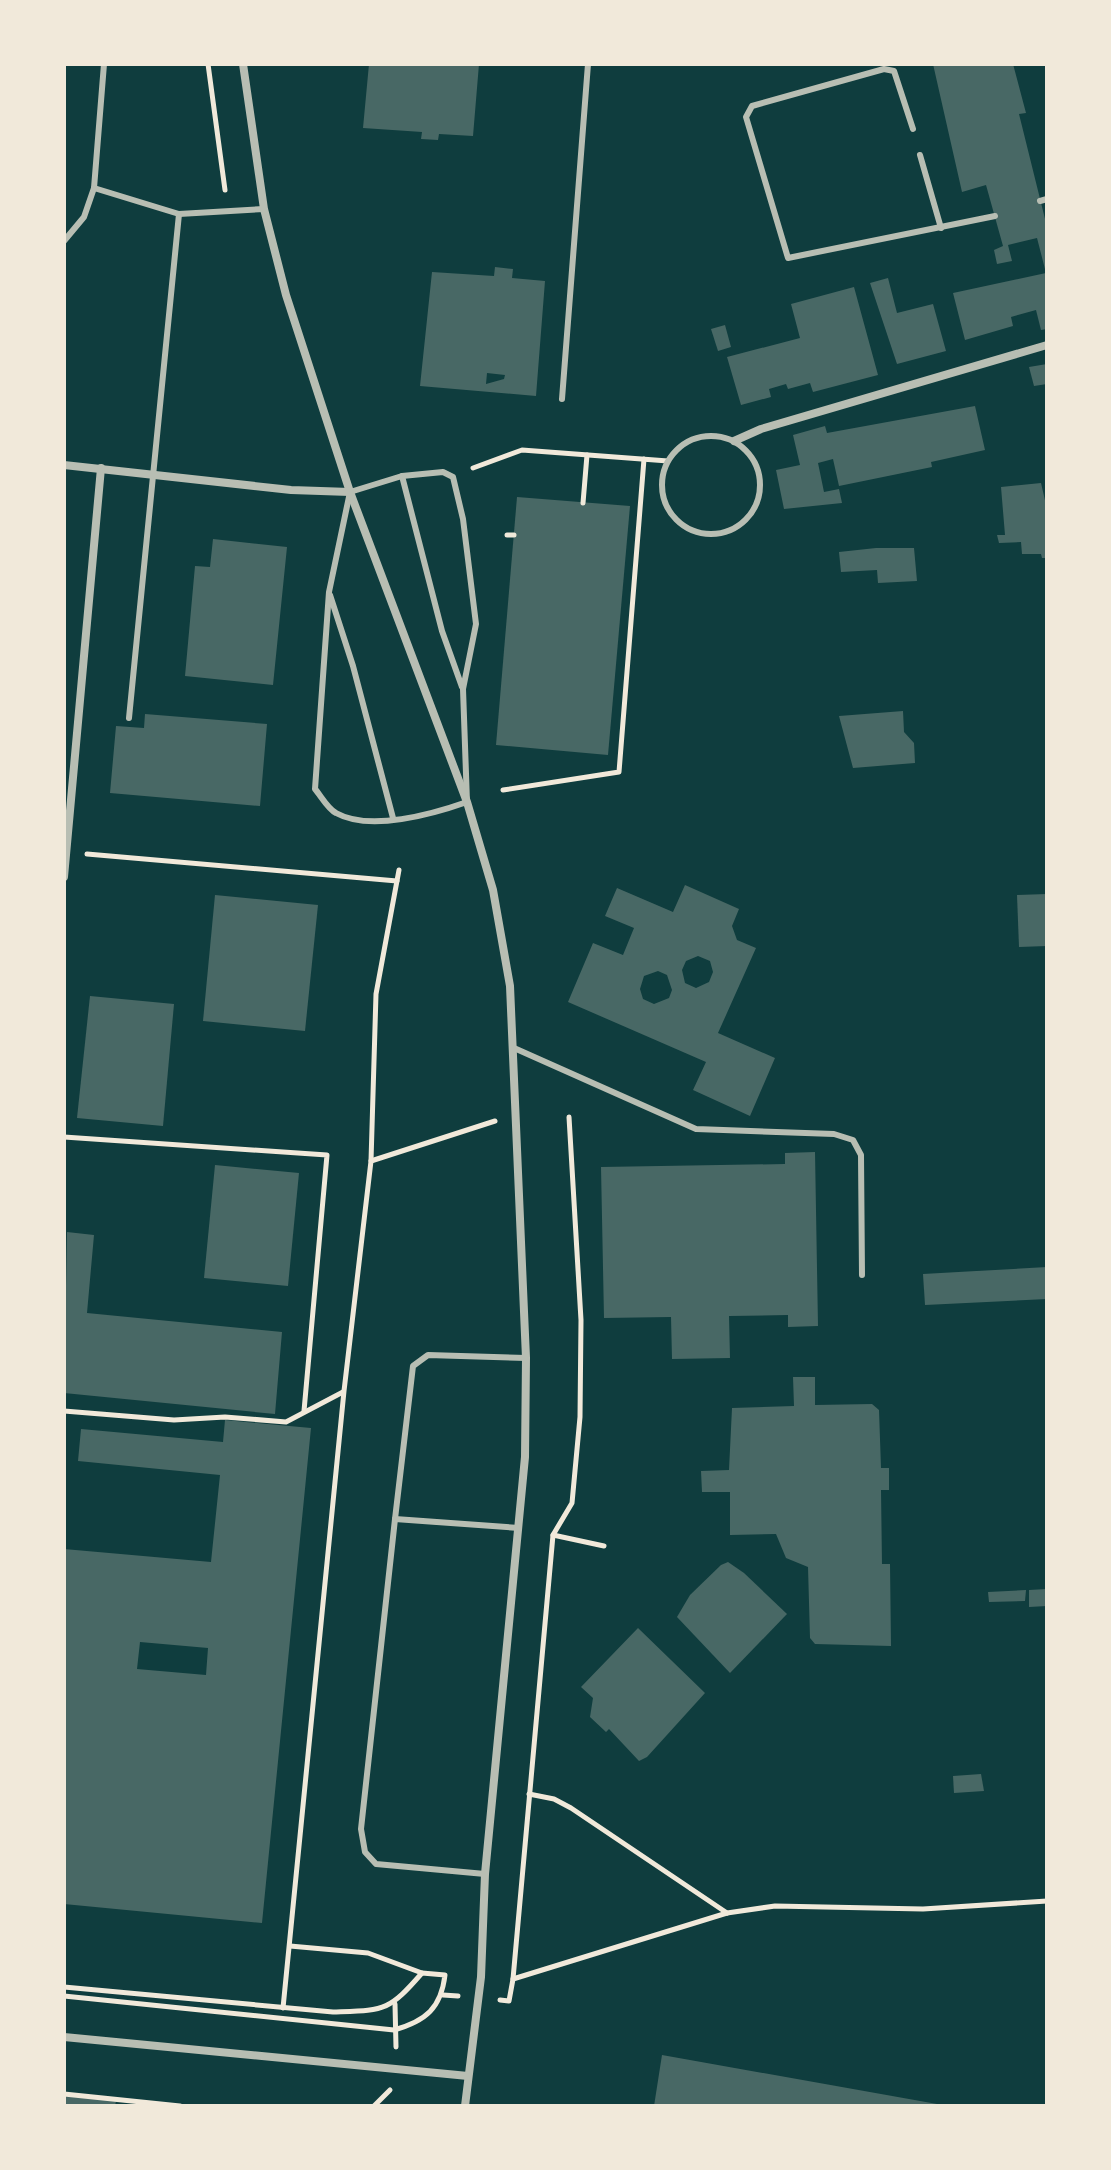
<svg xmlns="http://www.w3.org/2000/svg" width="1111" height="2170" font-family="Overpass,sans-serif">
	<rect width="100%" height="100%" fill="#0f3d3e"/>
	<g fill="#486865" fill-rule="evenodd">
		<polygon points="369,64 479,64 473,136 439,134 438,140 421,139 422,132 363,128"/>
		<polygon points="933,64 1013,64 1026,113 1019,114 1047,227 1047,329 1041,330 1036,310 1011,317 1013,326 965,340 953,293 1046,273 1037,238 1008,245 1012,261 997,264 994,250 1003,246 986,185 962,192"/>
		<path d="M495 267 513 269 512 278 545 281 536 396 420 386 432 272 494 276ZM487 373 505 375 504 379 486 384Z"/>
		<polygon points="888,278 897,313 933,304 946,351 897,364 870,283"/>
		<polygon points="854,287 878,375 813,392 810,383 788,389 786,384 769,389 771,397 741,405 727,357 800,338 791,304"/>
		<polygon points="725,325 731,347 718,351 711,329"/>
		<polygon points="1047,364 1047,384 1034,386 1029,367"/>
		<polygon points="975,406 985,450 931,462 932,467 839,486 833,459 818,463 824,492 839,489 842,503 784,509 776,470 800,465 793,435 825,426 827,433"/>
		<polygon points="1041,483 1047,509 1047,558 1042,558 1041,554 1022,554 1021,542 999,543 997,535 1005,535 1001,487"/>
		<polygon points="517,497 630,506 608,755 496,745"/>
		<polygon points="213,539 287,547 273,685 185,676 195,566 210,567"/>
		<polygon points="876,548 914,548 917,581 878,583 877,570 841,572 839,552"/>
		<polygon points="903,711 904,732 914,743 915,763 853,768 839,716"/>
		<polygon points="145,714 267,724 260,806 110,793 116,726 144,728"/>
		<path d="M685 885 739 909 732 926 737 940 756 948 718 1033 775 1058 750 1116 693 1090 706 1062 568 1002 593 943 623 955 634 928 605 916 617 888 673 912ZM698 956 710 961 713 972 709 982 696 988 685 983 682 970 686 961ZM658 971 667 975 672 990 669 998 654 1004 643 999 640 989 644 976Z"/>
		<polygon points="1047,894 1047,946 1019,947 1017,895"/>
		<polygon points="215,895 318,905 305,1031 203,1021"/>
		<polygon points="90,996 174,1004 163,1126 77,1118"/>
		<polygon points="815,1152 818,1326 788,1327 788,1315 729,1316 730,1358 672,1359 671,1317 604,1318 601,1167 785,1164 785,1153"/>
		<polygon points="215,1165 299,1173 288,1286 204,1278"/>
		<polygon points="67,1232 94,1235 87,1313 282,1332 275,1414 64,1393"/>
		<polygon points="1047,1267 1047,1299 925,1305 923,1274"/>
		<polygon points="793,1377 815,1377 815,1405 872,1404 879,1410 881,1468 889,1468 889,1490 881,1490 882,1564 890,1564 891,1646 815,1644 810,1638 808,1567 786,1558 776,1534 730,1535 730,1492 702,1492 701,1471 729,1470 732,1408 794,1406"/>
		<path d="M225 1420 311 1428 262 1923 64 1904V1549L211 1562 220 1475 78 1461 81 1429 223 1442ZM140 1642 208 1648 206 1675 137 1669Z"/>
		<polygon points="728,1562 744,1573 787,1614 730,1673 677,1617 690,1595 721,1565"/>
		<polygon points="1047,1589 1047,1606 1029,1607 1029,1590"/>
		<polygon points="1026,1590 1025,1601 989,1602 988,1592"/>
		<polygon points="638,1628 705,1693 647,1757 639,1761 609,1729 606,1732 590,1717 593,1698 581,1687"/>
		<polygon points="981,1774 984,1791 954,1793 953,1776"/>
		<polygon points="662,2055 937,2104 937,2106 654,2106"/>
		<polygon points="64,2096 116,2101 115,2106 64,2106"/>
	</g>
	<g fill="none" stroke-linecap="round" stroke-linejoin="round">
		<g stroke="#f1e9da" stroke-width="5">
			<polyline points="208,64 225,190"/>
			<polyline points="473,468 522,450 668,461"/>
			<polyline points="583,503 587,455"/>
			<polyline points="507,535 514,535"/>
			<polyline points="503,790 619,772 644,459"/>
			<polyline points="87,854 397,881"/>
			<polyline points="64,1137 327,1155 304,1411"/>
			<polyline points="371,1161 495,1121"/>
			<polyline points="64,1411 174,1420 225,1417 286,1422 343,1392"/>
			<polyline points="553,1535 604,1546"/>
			<polyline points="529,1794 554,1799 571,1808 727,1913"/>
			<polyline points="290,1946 368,1953 422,1973"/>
			<polyline points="513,1979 727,1913 775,1906 923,1909 1047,1901"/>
			<path d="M64 1987 333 2012C385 2010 388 2012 422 1973L445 1975C441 2008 426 2021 394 2030L64 1996"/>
			<polyline points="443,1995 458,1996"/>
			<polyline points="500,2000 509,2001 513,1979 553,1535 572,1503 580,1417 581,1320 569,1117"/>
			<polyline points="395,2004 396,2047"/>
			<polyline points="283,2008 344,1391 371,1161 376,994 399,870"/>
			<polyline points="64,2094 180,2106"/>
			<polyline points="374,2106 390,2090"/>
		</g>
		<g stroke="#b8beb3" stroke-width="6">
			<polyline points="913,129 894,71 884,69 752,106 746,117 788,258 995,216"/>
			<polyline points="920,155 941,228"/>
			<polyline points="94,188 104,64"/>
			<polyline points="1040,201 1047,199"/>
			<polyline points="64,241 84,217 94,188 179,214 264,209"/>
			<polyline points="562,399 588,64"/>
			<circle cx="711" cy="485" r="49"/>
			<path d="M443 472 453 477 463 519 476 624 463 689 467 802C433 814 370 832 336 813 328 809 321 796 315 789L329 592 350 492 402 476Z"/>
			<polyline points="402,476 442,631 462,687"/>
			<polyline points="330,595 353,666 393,818"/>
			<polyline points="129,718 179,214"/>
			<polyline points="514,1048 696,1129 834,1134 853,1140 861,1155 862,1275"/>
			<polyline points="395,1519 413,1366 428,1355 526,1358"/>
			<polyline points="485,1874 376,1864 365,1852 361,1829 395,1519 519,1528"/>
		</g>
		<g stroke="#b8beb3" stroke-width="8">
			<polyline points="243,64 264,209 286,295 350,492 467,802 493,890 510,986 526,1358 525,1457 485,1874 481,1977 465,2106"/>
			<polyline points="734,441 761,429 1047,345"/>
			<polyline points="64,465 291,490 350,492"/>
			<polyline points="64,877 101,468"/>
			<polyline points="64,2037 468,2076"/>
		</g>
	</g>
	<rect width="1111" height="2170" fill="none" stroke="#f1e9da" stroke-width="132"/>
</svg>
